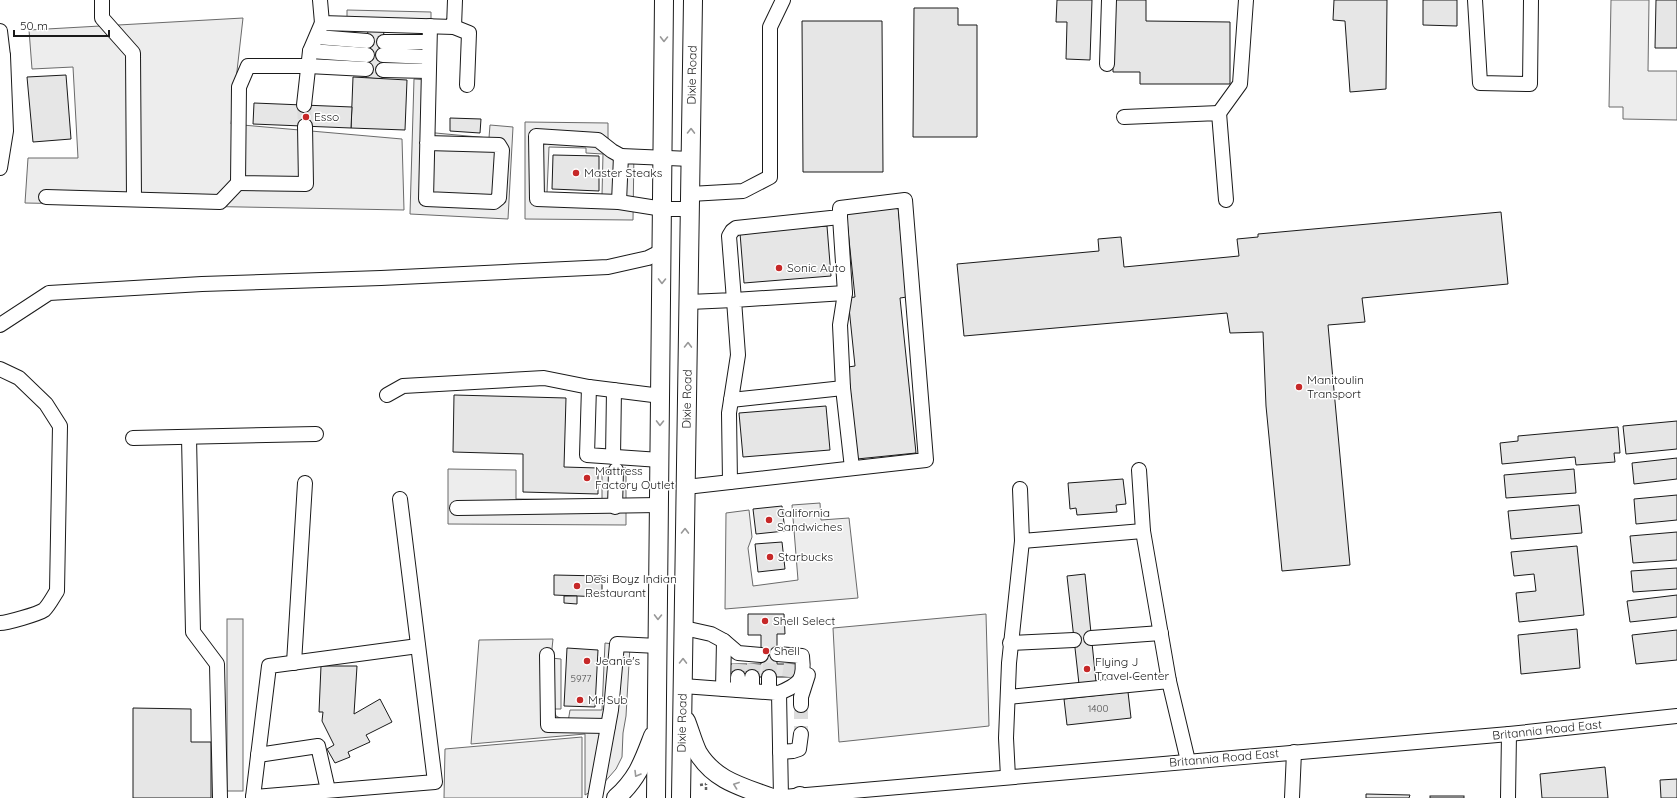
<svg xmlns="http://www.w3.org/2000/svg" width="1677" height="798" font-family="Quicksand,sans-serif">
	<rect width="100%" height="100%" fill="#fff"/>
	<g fill="#ededed" stroke="#6a6a6a" fill-rule="evenodd">
		<polygon points="1611,0 1649,0 1648,71 1677,71 1677,120 1623,119 1623,107 1609,107"/>
		<polygon points="347,10 431,12 431,23 347,21"/>
		<polygon points="243,18 231,124 402,139 404,210 25,203 28,158 78,158 73,67 32,69 29,30"/>
		<polygon points="414,79 426,80 425,132 489,138 490,125 513,127 508,219 410,214"/>
		<path d="M525 122 608 123V150H634L633 220 525 219ZM549 147 586 148V153L603 154 602 195 547 193Z"/>
		<polygon points="602,468 626,468 626,525 448,524 448,469 516,470 516,499 602,500"/>
		<polygon points="820,503 821,520 849,518 858,598 725,609 726,513 749,510 752,537 748,548 753,586 798,580 792,505"/>
		<polygon points="986,614 989,726 839,742 833,628"/>
		<rect x="227" y="619" width="16" height="172"/>
		<polygon points="553,639 551,658 561,659 561,709 554,709 556,716 568,722 570,710 602,710 605,643 630,646 626,716 623,733 622,757 616,769 602,785 585,795 585,734 471,744 479,640"/>
		<polygon points="582,737 582,798 444,798 445,749"/>
	</g>
	<g fill="#e6e6e6" stroke="#1a1a1a">
		<polygon points="1057,0 1092,0 1090,60 1066,59 1067,22 1056,22"/>
		<polygon points="1113,0 1146,0 1146,21 1230,22 1230,84 1140,84 1140,72 1113,72"/>
		<polygon points="1334,0 1387,0 1386,89 1350,92 1345,21 1333,20"/>
		<polygon points="1423,0 1457,0 1457,26 1423,25"/>
		<polygon points="1656,0 1677,0 1677,48 1655,48"/>
		<polygon points="914,8 958,8 958,25 977,25 977,137 913,137"/>
		<polygon points="802,21 882,21 883,172 803,172"/>
		<polygon points="368,26 384,27 382,79 366,78"/>
		<polygon points="66,75 71,139 33,142 27,77"/>
		<polygon points="353,77 407,80 405,130 351,128"/>
		<polygon points="254,103 352,107 351,128 253,124"/>
		<polygon points="450,118 481,119 480,133 450,131"/>
		<polygon points="553,155 599,156 599,191 552,189"/>
		<polygon points="898,206 907,297 900,298 916,453 857,459 848,367 855,366 848,298 855,297 846,211"/>
		<polygon points="1501,212 1508,284 1362,298 1365,322 1328,325 1350,565 1282,571 1266,406 1263,332 1230,333 1227,313 964,336 957,264 1099,251 1098,239 1121,237 1124,267 1239,256 1237,239 1258,237 1258,234"/>
		<polygon points="827,226 831,276 744,283 740,233"/>
		<polygon points="454,395 566,398 564,467 598,468 598,494 523,492 523,454 453,452"/>
		<polygon points="826,406 830,450 743,457 739,413"/>
		<polygon points="1677,421 1677,449 1626,454 1623,426"/>
		<polygon points="1618,427 1620,453 1614,453 1615,462 1576,465 1575,457 1502,464 1500,443 1518,441 1518,436"/>
		<polygon points="1677,458 1677,479 1634,484 1632,463"/>
		<polygon points="1574,469 1576,493 1506,498 1504,475"/>
		<polygon points="1123,479 1126,504 1116,505 1117,512 1077,515 1076,508 1070,509 1068,483"/>
		<polygon points="1677,495 1677,520 1636,524 1634,499"/>
		<polygon points="1579,505 1582,533 1511,539 1508,511"/>
		<polygon points="782,506 785,531 756,534 753,509"/>
		<polygon points="1677,532 1677,560 1633,563 1630,536"/>
		<polygon points="782,542 785,569 758,572 755,544"/>
		<polygon points="1577,546 1584,615 1519,622 1516,593 1536,591 1534,574 1514,576 1511,552"/>
		<polygon points="1677,568 1677,589 1633,592 1631,571"/>
		<polygon points="1085,574 1096,682 1079,684 1067,576"/>
		<polygon points="554,575 602,576 602,597 554,595"/>
		<polygon points="1677,595 1677,617 1630,622 1627,601"/>
		<polygon points="564,596 577,596 577,604 564,603"/>
		<polygon points="748,614 784,614 785,634 777,634 777,664 797,664 797,677 725,677 725,664 761,664 761,635 748,635"/>
		<polygon points="1577,629 1580,668 1521,674 1518,635"/>
		<polygon points="1677,630 1677,660 1636,664 1632,635"/>
		<polygon points="567,648 598,650 595,707 564,706"/>
		<polygon points="321,666 357,666 354,714 380,699 392,722 366,735 370,742 348,752 350,757 335,763 327,749 334,745 322,721 323,712 319,712"/>
		<polygon points="1128,692 1131,718 1067,725 1064,699"/>
		<polygon points="133,708 191,709 191,742 211,742 211,798 133,798"/>
		<polygon points="1605,767 1608,798 1542,798 1540,774"/>
		<polygon points="1677,779 1677,798 1661,798 1660,780"/>
		<polygon points="1366,794 1410,795 1409,798 1366,798"/>
		<rect x="1430" y="796" width="34" height="2"/>
	</g>
	<g fill="none" stroke-linecap="round" stroke-linejoin="round">
		<g stroke="#ddd" stroke-width="14" stroke-dasharray="14 7" stroke-linecap="butt">
			<polyline points="304,105 305,126"/>
			<polyline points="738,677 739,664"/>
			<polyline points="752,677 754,664"/>
			<polyline points="769,677 771,654"/>
			<polyline points="789,677 791,664"/>
			<polyline points="801,705 801,734"/>
		</g>
		<g stroke="#1a1a1a" stroke-width="16">
			<g id="minor">
				<polyline points="102,0 102,18 133,53 134,199"/>
				<polyline points="320,0 322,23 454,27 455,0"/>
				<polyline points="1475,0 1480,83 1530,84 1531,0"/>
				<polyline points="454,27 469,33 467,85"/>
				<polyline points="0,31 3,56 0,57"/>
				<polyline points="317,37 367,41"/>
				<polyline points="384,42 429,42"/>
				<polyline points="310,51 367,55"/>
				<polyline points="383,55 429,57"/>
				<polyline points="1107,64 1109,0"/>
				<polyline points="383,70 428,71"/>
				<polyline points="304,105 310,51 322,23"/>
				<polyline points="1219,113 1240,84 1246,0"/>
				<polyline points="1124,117 1219,113 1226,200"/>
				<polyline points="305,126 306,184 238,183 239,87 248,66 308,66 366,69"/>
				<polyline points="427,143 499,145 502,150 499,198 494,202 426,199 430,26"/>
				<polyline points="0,168 6,131 3,56"/>
				<polyline points="690,194 743,191 770,177 770,27 783,0"/>
				<polyline points="46,197 220,202 238,183"/>
				<polyline points="619,202 537,199 536,136 598,140 612,151 621,156"/>
				<polyline points="690,209 663,209 619,202 621,156 691,159"/>
				<polyline points="840,217 845,293 840,325 843,388 852,468"/>
				<polyline points="0,325 49,293 202,284 381,278 608,267 648,258 662,251"/>
				<path d="M0 369 19 378 46 404 60 426 57 591C53 597 49 605 44 610 38 614 7 623 0 623"/>
				<polyline points="589,387 587,455 660,460"/>
				<polyline points="387,395 403,386 544,378 589,387 661,396"/>
				<polyline points="731,400 843,388"/>
				<polyline points="189,437 193,632 217,664 220,798"/>
				<polyline points="133,438 316,434"/>
				<polyline points="613,457 614,390"/>
				<polyline points="1139,470 1143,531 1169,681"/>
				<polyline points="730,482 729,413 738,355 734,300 845,293"/>
				<polyline points="686,487 926,460 905,200 840,208 840,217 736,228 732,231 729,236 734,300 689,302"/>
				<polyline points="1020,489 1022,541 1143,531"/>
				<polyline points="615,507 616,470"/>
				<polyline points="457,508 659,505"/>
				<polyline points="684,628 711,634 724,641 738,653 761,655"/>
				<polyline points="1091,638 1161,633"/>
				<polyline points="1010,643 1074,640"/>
				<path d="M777 654 802 656C805 680 800 684 779 693"/>
				<polyline points="547,655 548,725 608,726"/>
				<polyline points="294,663 305,483"/>
				<polyline points="769,677 769,692"/>
				<polyline points="683,686 779,693 781,797"/>
				<polyline points="723,689 724,641"/>
				<polyline points="738,690 738,677"/>
				<polyline points="752,691 752,677"/>
				<polyline points="1008,697 1169,681 1188,761"/>
				<polyline points="801,705 801,697 808,675"/>
				<polyline points="780,752 793,751 799,749 801,734"/>
				<polyline points="258,755 318,746 328,790"/>
				<polyline points="1008,777 1006,738 1009,663 1022,541"/>
				<polyline points="253,797 269,666 418,646"/>
				<polyline points="253,798 253,797 435,782 400,499"/>
				<polyline points="595,798 611,710 617,644 658,646"/>
				<polyline points="772,798 1509,734 1677,716"/>
				<polyline points="1292,798 1294,752"/>
				<polyline points="1508,798 1509,734"/>
			</g>
		</g>
		<g stroke="#1a1a1a" stroke-width="20">
			<g id="major">
				<path d="M686 721C690 731 693 743 698 753 715 781 743 787 772 798"/>
				<path d="M616 798C638 778 643 762 653 736"/>
				<polyline points="656,798 664,0"/>
				<polyline points="681,798 693,0"/>
				<polyline points="796,798 800,796"/>
			</g>
		</g>
		<g stroke="#5f5f5f" stroke-width="2.5" stroke-dasharray="3 2" stroke-linecap="butt">
			<polyline points="700,785 706,784"/>
			<polyline points="706,790 706,784"/>
		</g>
		<use href="#minor" stroke="#fff" stroke-width="14"/>
		<use href="#major" stroke="#fff" stroke-width="18"/>
	</g>
	<defs><path id="oneway-chevron" d="M-2-3.5L2.5 0L-2 3.5" fill="none" stroke-width="1.6" stroke-linecap="round" stroke-linejoin="round"/></defs>
	<g stroke="#989898">
		<use href="#oneway-chevron" transform="translate(664 39) rotate(91)"/>
		<use href="#oneway-chevron" transform="translate(691 131) rotate(-89)"/>
		<use href="#oneway-chevron" transform="translate(662 281) rotate(91)"/>
		<use href="#oneway-chevron" transform="translate(688 345) rotate(-89)"/>
		<use href="#oneway-chevron" transform="translate(660 423) rotate(91)"/>
		<use href="#oneway-chevron" transform="translate(685 531) rotate(-89)"/>
		<use href="#oneway-chevron" transform="translate(658 617) rotate(91)"/>
		<use href="#oneway-chevron" transform="translate(683 661) rotate(-89)"/>
		<use href="#oneway-chevron" transform="translate(637 774) rotate(121)"/>
		<use href="#oneway-chevron" transform="translate(736 785) rotate(-160)"/>
	</g>
	<g fill="#c62828" stroke="#fff" stroke-width="1.5">
		<circle cx="306" cy="117" r="4"/>
		<circle cx="576" cy="173" r="4"/>
		<circle cx="779" cy="268" r="4"/>
		<circle cx="1299" cy="387" r="4"/>
		<circle cx="587" cy="478" r="4"/>
		<circle cx="769" cy="520" r="4"/>
		<circle cx="770" cy="557" r="4"/>
		<circle cx="577" cy="586" r="4"/>
		<circle cx="765" cy="621" r="4"/>
		<circle cx="766" cy="651" r="4"/>
		<circle cx="587" cy="661" r="4"/>
		<circle cx="1087" cy="669" r="4"/>
		<circle cx="580" cy="700" r="4"/>
	</g>
	<g text-anchor="middle" stroke-width="3" stroke-linejoin="round" paint-order="stroke">
		<g font-size="10" fill="#4d4d4d">
			<text x="581" y="682">5977</text>
			<text x="1098" y="712">1400</text>
		</g>
		<g font-size="12" fill="#1a1a1a" stroke="#fff">
			<text transform="translate(692 75) rotate(-89)" y="4">Dixie Road</text>
			<text transform="translate(687 399) rotate(-89)" y="4">Dixie Road</text>
			<text transform="translate(682 723) rotate(-89)" y="4">Dixie Road</text>
			<text transform="translate(1547 730) rotate(-6)" y="4">Britannia Road East</text>
			<text transform="translate(1224 758) rotate(-5)" y="4">Britannia Road East</text>
		</g>
		<g font-size="12" fill="#1a1a1a" stroke="#fff" text-anchor="start">
			<text x="314" y="121">Esso</text>
			<text x="584" y="177">Master Steaks</text>
			<text x="787" y="272">Sonic Auto</text>
			<text x="1307" y="384">Manitoulin<tspan x="1307" dy="14">Transport</tspan></text>
			<text x="595" y="475">Mattress<tspan x="595" dy="14">Factory Outlet</tspan></text>
			<text x="777" y="517">California<tspan x="777" dy="14">Sandwiches</tspan></text>
			<text x="778" y="561">Starbucks</text>
			<text x="585" y="583">Desi Boyz Indian<tspan x="585" dy="14">Restaurant</tspan></text>
			<text x="773" y="625">Shell Select</text>
			<text x="774" y="655">Shell</text>
			<text x="595" y="665">Jeanie's</text>
			<text x="1095" y="666">Flying J<tspan x="1095" dy="14">Travel Center</tspan></text>
			<text x="588" y="704">Mr. Sub</text>
		</g>
	</g>
	<path d="M14 30v6h95v-6" fill="none" stroke="#1a1a1a" stroke-width="2"/>
	<text x="20" y="30" font-size="12" fill="#1a1a1a" stroke="#ffffff" stroke-width="3" paint-order="stroke">50 m</text>
</svg>
